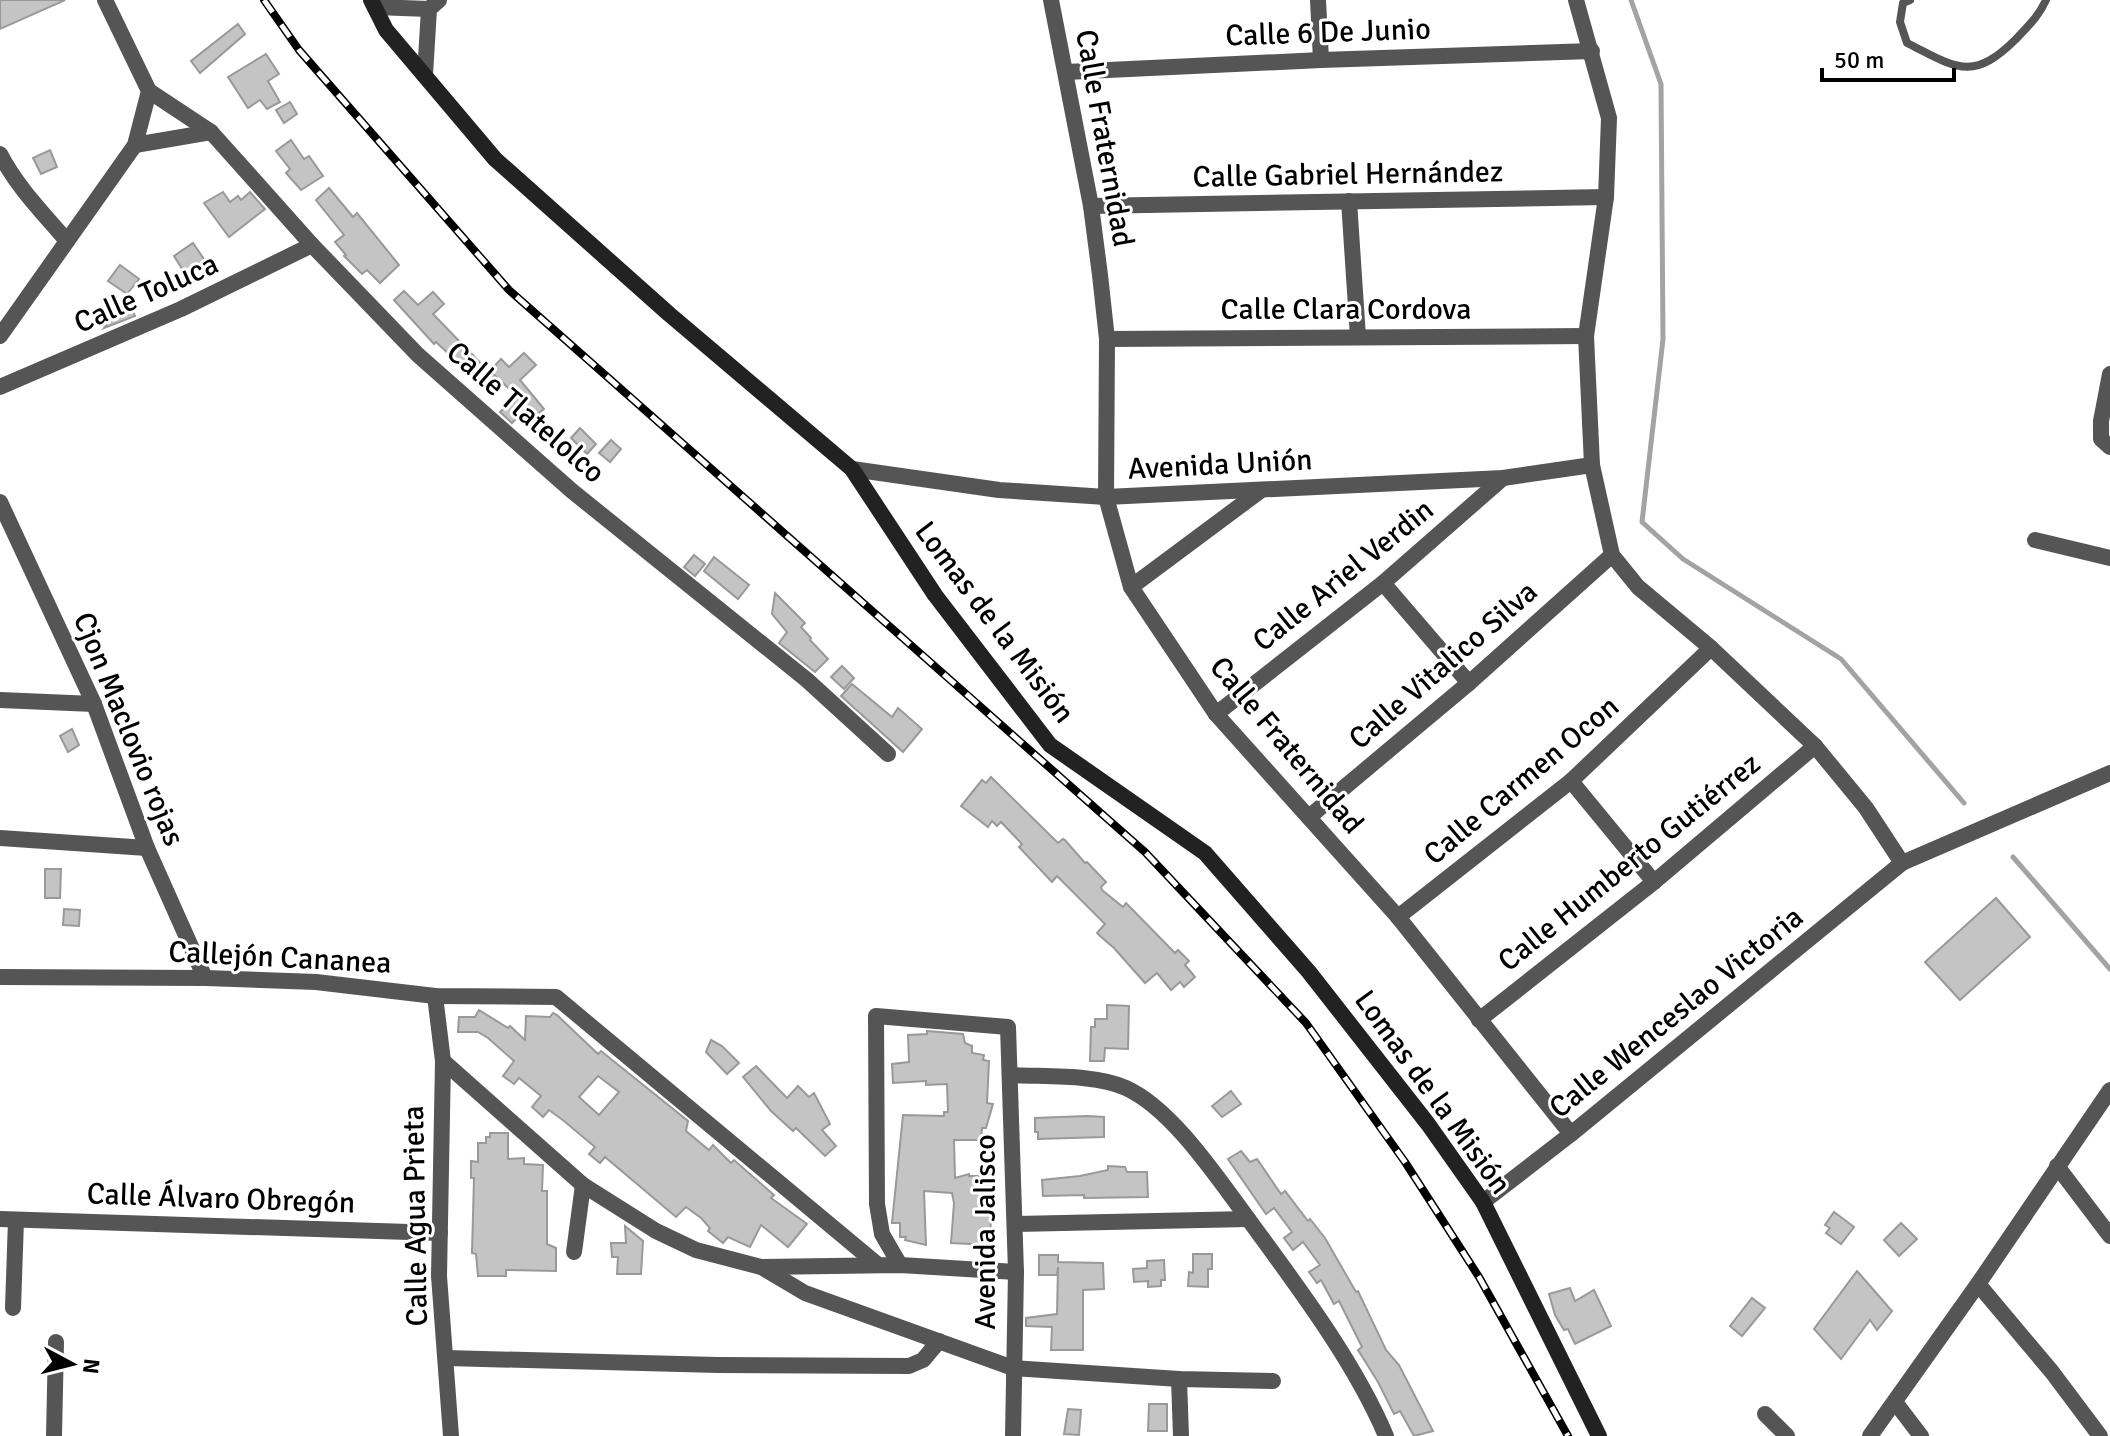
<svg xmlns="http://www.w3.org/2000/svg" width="2110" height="1436" font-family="Signika,sans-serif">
	<rect width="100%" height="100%" fill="#fff"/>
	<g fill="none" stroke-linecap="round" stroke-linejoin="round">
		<g stroke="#a3a3a3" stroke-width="5">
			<polyline points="1631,0 1661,84 1663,339 1642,522 1683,559 1841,659 1964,803"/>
			<polyline points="2013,857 2110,969"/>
		</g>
	</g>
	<g fill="#c4c4c4" stroke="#999" stroke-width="2" fill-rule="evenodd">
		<polygon points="0,0 65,0 0,29"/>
		<polygon points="238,24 245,34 200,73 191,61"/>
		<polygon points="266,54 279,74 268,81 280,102 267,109 260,100 248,108 228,77"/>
		<polygon points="290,102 297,114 284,123 276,110"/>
		<polygon points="291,140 304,159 309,156 323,176 301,190 286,173 290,169 276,151"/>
		<polygon points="50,150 57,167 41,174 33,158"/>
		<polygon points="329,188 353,217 357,213 399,265 380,283 367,270 362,274 344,256 346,255 335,242 344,235 316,200"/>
		<polygon points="223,192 230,202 238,196 241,200 250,192 265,209 229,237 204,203"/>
		<polygon points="193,243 206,262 186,275 174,256"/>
		<polygon points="120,265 139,279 127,294 108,281"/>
		<polygon points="404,291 418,305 433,292 444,304 433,314 494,377 482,388 453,358 436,342 434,344 394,300"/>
		<polygon points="127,297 135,316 104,328"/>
		<polygon points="524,353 536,365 520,380 544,409 537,415 528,406 512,423 500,412 517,396 490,371 501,359 509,367"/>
		<polygon points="580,428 596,444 587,454 571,438"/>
		<polygon points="611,440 621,449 610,462 599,453"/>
		<polygon points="694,555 705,564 695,576 684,567"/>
		<polygon points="714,557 749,585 738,599 704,571"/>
		<polygon points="775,593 805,623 801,627 811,638 810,640 828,659 815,672 779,643 787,632 772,614"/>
		<polygon points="842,666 854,678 844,689 831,677"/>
		<polygon points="852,684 892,717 898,708 922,729 903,752 841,696"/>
		<polygon points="72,729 79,745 68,752 60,736"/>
		<polygon points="991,777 1058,843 1063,839 1065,840 1085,863 1087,862 1106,882 1101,887 1102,890 1123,907 1126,903 1175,953 1178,950 1189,961 1185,965 1195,977 1184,987 1180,982 1171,990 1157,973 1145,983 1114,948 1100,936 1097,933 1105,924 1057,876 1052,882 1019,847 1022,844 1001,822 997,826 992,821 988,827 961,806 982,780 986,783"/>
		<polygon points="45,869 61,869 60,898 45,898"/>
		<polygon points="1996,898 2030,937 1960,1000 1925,962"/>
		<polygon points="64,909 80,910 79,926 63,925"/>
		<polygon points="1107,1005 1129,1006 1128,1049 1105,1048 1104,1061 1090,1061 1091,1027 1095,1027 1095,1019 1107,1019"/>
		<path d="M479 1010 508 1028 510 1026 525 1040 526 1016 550 1017 553 1013 557 1015 598 1054 601 1051 688 1121 686 1131 709 1150 713 1145 731 1163 734 1160 774 1195 771 1198 807 1224 788 1247 761 1225 750 1247 728 1237 723 1243 708 1231 710 1228 701 1218 686 1207 676 1217 605 1157 600 1163 589 1154 595 1147 564 1121 549 1110 543 1117 532 1107 541 1096 519 1078 514 1084 503 1076 514 1061 488 1038 478 1032H458L459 1017H475ZM598 1076 619 1092 599 1115 579 1097Z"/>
		<polygon points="927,1031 963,1034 965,1043 972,1046 972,1053 984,1055 983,1060 989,1061 987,1103 993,1104 986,1128 982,1128 981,1140 954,1140 955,1178 969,1174 969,1176 990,1176 991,1245 951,1243 954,1203 952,1193 924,1191 926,1245 905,1240 906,1237 900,1237 900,1223 892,1223 903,1115 944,1116 944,1112 948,1112 947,1084 926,1085 926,1081 893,1083 892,1064 909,1062 908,1035 927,1034"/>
		<polygon points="711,1040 722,1046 739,1063 727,1074 706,1052"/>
		<polygon points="756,1066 787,1098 798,1086 809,1097 814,1093 830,1124 822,1130 836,1146 825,1156 796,1128 793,1131 771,1111 743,1077"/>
		<polygon points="1231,1091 1241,1104 1222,1117 1212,1106"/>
		<polygon points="1087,1116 1104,1117 1104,1137 1038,1139 1038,1132 1035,1132 1035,1118"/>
		<polygon points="490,1133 508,1133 508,1159 524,1158 524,1164 543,1165 542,1191 547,1191 547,1244 556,1248 556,1271 506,1270 506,1276 478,1276 476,1254 472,1253 474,1178 471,1178 471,1161 478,1162 478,1143 486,1143 486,1137 490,1137"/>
		<polygon points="1241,1151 1250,1162 1257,1159 1281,1194 1285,1191 1308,1221 1310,1219 1325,1238 1356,1292 1358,1291 1386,1350 1399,1365 1433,1431 1414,1436 1400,1411 1394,1414 1378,1382 1358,1350 1362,1347 1339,1301 1334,1304 1321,1280 1317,1283 1309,1272 1320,1265 1303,1242 1293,1250 1284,1238 1292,1232 1274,1208 1266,1214 1228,1159"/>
		<polygon points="1108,1166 1125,1167 1127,1172 1147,1172 1148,1197 1084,1198 1084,1195 1043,1196 1042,1180 1080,1176 1108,1170"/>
		<polygon points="1834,1212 1854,1227 1841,1244 1826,1233 1830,1228 1825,1225"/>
		<polygon points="1901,1223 1917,1239 1899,1256 1884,1240"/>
		<polygon points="625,1226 643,1241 641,1274 617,1274 618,1257 612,1257 611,1243 626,1243"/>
		<polygon points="1193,1254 1212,1254 1212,1269 1208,1269 1208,1287 1188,1286 1189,1272 1193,1273"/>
		<polygon points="1039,1255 1058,1255 1058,1262 1103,1263 1104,1289 1083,1290 1083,1350 1051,1350 1052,1327 1026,1326 1026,1318 1057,1314 1058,1267 1057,1275 1039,1275"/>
		<polygon points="1164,1260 1165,1280 1161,1280 1161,1286 1148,1287 1148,1281 1134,1282 1133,1269 1147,1268 1147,1261"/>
		<polygon points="1857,1271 1892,1311 1877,1330 1870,1320 1841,1359 1814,1329"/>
		<polygon points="1570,1288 1575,1301 1594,1290 1611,1326 1575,1344 1568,1329 1564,1330 1555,1315 1549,1294"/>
		<polygon points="1752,1298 1765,1308 1742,1336 1730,1326"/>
		<polygon points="1149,1404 1167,1404 1167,1431 1148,1431"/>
		<polygon points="1068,1409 1081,1410 1079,1435 1064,1434"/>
	</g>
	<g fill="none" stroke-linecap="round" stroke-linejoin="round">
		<path stroke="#555" stroke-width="8" d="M1910 0 1903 3 1900 22 1907 43C1955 67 1972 83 2016 39 2028 26 2039 16 2046 0"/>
		<g stroke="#555" stroke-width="16">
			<polyline points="1051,0 1091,206 1100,275 1107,339 1106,497 1131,587 1216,714 1398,917 1571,1134"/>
			<polyline points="1318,0 1321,60"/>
			<polyline points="1576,0 1609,118 1606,197 1586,336 1592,465 1612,555 1638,587 1711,648 1815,746 1866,808 1902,863"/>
			<polyline points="375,7 429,9"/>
			<polyline points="1066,72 1321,60 1592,51"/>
			<polyline points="425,75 429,9 439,0"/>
			<polyline points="149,91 211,132 312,245 418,355 572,491 807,680 888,754"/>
			<polyline points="135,145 211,132"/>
			<path d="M0 154C17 187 43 213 67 241"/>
			<polyline points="1349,201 1358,337"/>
			<polyline points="1091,206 1606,197"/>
			<polyline points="0,336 135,145 149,91 105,0"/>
			<polyline points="1107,339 1586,336"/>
			<polyline points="2110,374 2101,421 2101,439 2110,447"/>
			<polyline points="0,387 181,309 312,245"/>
			<polyline points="852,469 999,490 1106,497 1503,478 1592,465"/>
			<polyline points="0,502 94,704 147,848 205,978"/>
			<polyline points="2035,540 2110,558"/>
			<polyline points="1383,583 1469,683"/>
			<polyline points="1131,587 1260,491"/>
			<polyline points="0,700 94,704"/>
			<polyline points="1216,714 1383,583 1503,478"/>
			<polyline points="1571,781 1654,882"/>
			<polyline points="1309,817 1469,683 1612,555"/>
			<polyline points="0,838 147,848"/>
			<polyline points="1398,917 1571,781 1711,648"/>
			<polyline points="0,977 205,978 316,982 435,996 556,997 878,1265"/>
			<polyline points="435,996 443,1061 439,1276 451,1436"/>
			<polyline points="1479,1020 1654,882 1815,746"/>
			<polyline points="443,1061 583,1185 656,1231 696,1250 761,1267 900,1265 1016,1272"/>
			<path d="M1012 1075C1045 1077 1096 1074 1126 1088 1172 1109 1216 1176 1246 1216 1294 1282 1354 1360 1386 1436"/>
			<polyline points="2057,1166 2110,1236"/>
			<polyline points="1483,1202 1571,1134 1902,863 2110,773"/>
			<polyline points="0,1219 440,1233"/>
			<polyline points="1015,1224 1248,1219"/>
			<polyline points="574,1252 583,1185"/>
			<polyline points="900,1265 882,1234 877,1204 876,1016 1008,1027 1016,1272 1013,1436"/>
			<polyline points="763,1268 805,1293 1013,1368 1179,1379 1273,1381"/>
			<polyline points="1978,1284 2052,1372 2100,1436"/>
			<polyline points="13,1308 16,1220"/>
			<polyline points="446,1358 718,1365 909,1366 923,1360 939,1341"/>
			<polyline points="1179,1379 1181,1436"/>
			<polyline points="1895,1402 1921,1436"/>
			<polyline points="1765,1414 1787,1436"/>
			<polyline points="54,1436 56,1342"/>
			<polyline points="1870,1436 1978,1284 2110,1090"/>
		</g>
		<polyline stroke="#222" stroke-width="16" points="371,0 386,30 495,159 669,314 852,469 935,595 1050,745 1205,853 1309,972 1428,1124 1483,1202 1599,1436"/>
		<g stroke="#000" stroke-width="8">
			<polyline id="rail" points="264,0 299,50 509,290 1145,852 1306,1023 1405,1162 1479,1277 1568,1436"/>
		</g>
		<use href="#rail" stroke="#fff" stroke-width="5" stroke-dasharray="15" stroke-linecap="butt"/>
	</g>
	<g text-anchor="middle" stroke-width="6" stroke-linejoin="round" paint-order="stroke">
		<g font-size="30" fill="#000" stroke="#fff">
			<text transform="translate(1328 32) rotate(-2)" y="10">Calle 6 De Junio</text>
			<text transform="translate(1105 138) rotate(80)" y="10">Calle Fraternidad</text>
			<text transform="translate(1348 174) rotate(-1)" y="10">Calle Gabriel Hernández</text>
			<text transform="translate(146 293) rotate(-24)" y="10">Calle Toluca</text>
			<text x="1346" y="319">Calle Clara Cordova</text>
			<text transform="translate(526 412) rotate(41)" y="10">Calle Tlatelolco</text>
			<text transform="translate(1220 464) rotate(-3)" y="10">Avenida Unión</text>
			<text transform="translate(1343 575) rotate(-39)" y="10">Calle Ariel Verdin</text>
			<text transform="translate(995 622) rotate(53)" y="10">Lomas de la Misión</text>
			<text transform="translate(1443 665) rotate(-41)" y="10">Calle Vitalico Silva</text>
			<text transform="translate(129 729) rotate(68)" y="10">Cjon Maclovio rojas</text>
			<text transform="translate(1287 745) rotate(50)" y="10">Calle Fraternidad</text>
			<text transform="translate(1521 780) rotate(-40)" y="10">Calle Carmen Ocon</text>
			<text transform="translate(1629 862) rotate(-39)" y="10">Calle Humberto Gutiérrez</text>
			<text transform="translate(280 957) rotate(3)" y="10">Callejón Cananea</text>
			<text transform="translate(1676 1012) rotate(-39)" y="10">Calle Wenceslao Victoria</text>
			<text transform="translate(1433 1092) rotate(54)" y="10">Lomas de la Misión</text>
			<text transform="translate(221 1198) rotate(2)" y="10">Calle Álvaro Obregón</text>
			<text transform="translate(415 1216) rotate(-91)" y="10">Calle Agua Prieta</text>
			<text transform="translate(985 1232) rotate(-90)" y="10">Avenida Jalisco</text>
		</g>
	</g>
	<g transform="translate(72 1364) rotate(97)" stroke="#ffffff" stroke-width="6" paint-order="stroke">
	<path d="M0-6L14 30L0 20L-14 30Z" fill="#000000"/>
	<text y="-12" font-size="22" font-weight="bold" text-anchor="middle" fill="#000000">N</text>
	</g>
	<path d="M1822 68v12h132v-12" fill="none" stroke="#000000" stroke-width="4"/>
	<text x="1834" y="68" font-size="24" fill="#000000" stroke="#ffffff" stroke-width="6" paint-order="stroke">50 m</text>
</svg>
